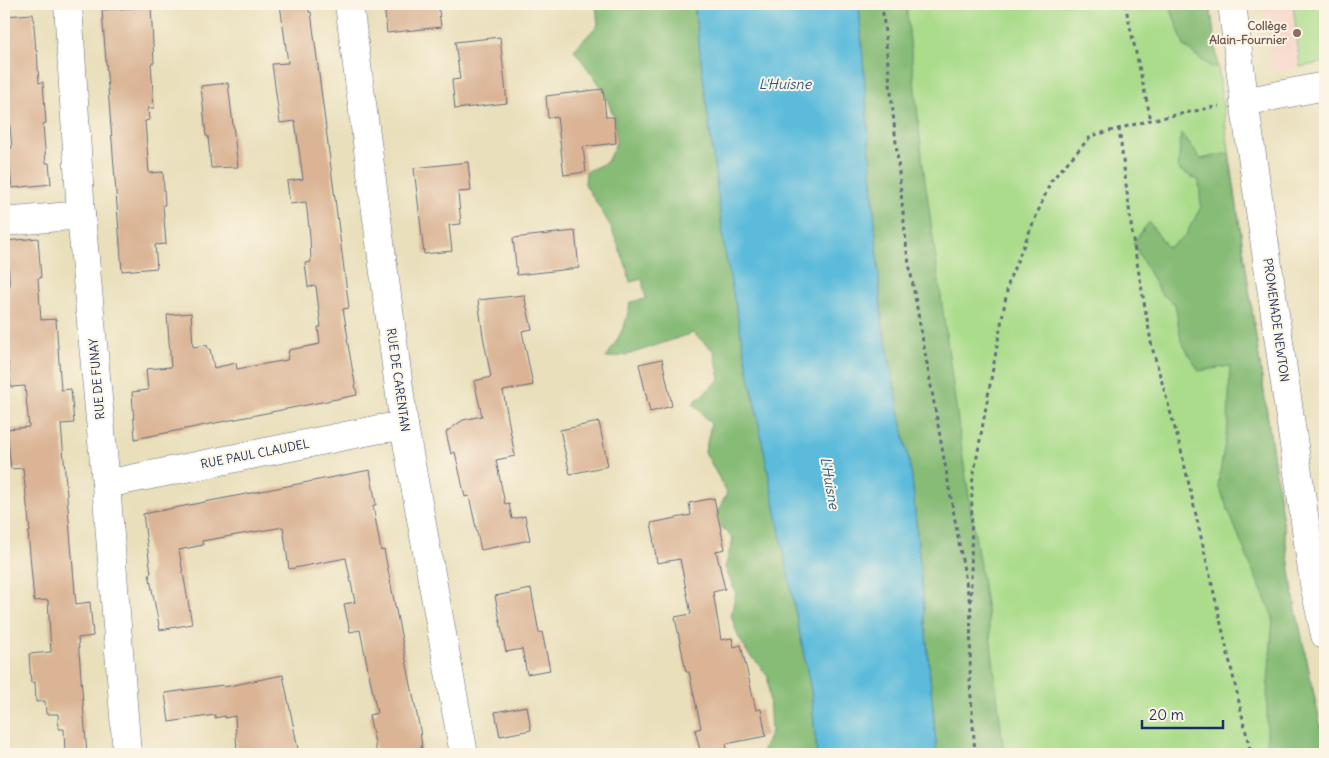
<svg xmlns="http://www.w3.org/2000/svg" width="1329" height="758" font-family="Delius,sans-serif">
	<rect width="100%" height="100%" fill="#fcf5e5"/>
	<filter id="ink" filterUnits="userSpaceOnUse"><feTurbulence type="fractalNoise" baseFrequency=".02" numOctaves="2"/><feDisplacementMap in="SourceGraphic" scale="10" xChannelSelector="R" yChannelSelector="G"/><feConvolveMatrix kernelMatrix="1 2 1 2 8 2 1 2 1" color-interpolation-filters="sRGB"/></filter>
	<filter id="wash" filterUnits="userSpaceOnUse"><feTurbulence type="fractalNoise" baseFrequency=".0096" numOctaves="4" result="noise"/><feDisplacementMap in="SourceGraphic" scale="20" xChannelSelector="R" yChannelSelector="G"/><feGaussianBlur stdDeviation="1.12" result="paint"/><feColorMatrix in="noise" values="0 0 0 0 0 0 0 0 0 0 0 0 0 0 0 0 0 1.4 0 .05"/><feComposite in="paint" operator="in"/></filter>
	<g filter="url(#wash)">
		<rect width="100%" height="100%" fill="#e9dfbb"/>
		<polygon fill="#f7d1c7" points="1265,4 1325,4 1325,62 1280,71 1272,65"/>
		<g fill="#aadc8b" stroke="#628674">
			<polygon points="859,4 1210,4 1225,123 1295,605 1325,747 1325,754 937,754"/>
			<polygon points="1293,4 1325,4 1325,62 1300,67"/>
		</g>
		<g fill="#87bc77" stroke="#51766a">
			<path d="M596 4H694L725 252 811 691 817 754H761L771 732 768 677 758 663 749 655 738 636 731 615 736 593 725 568 733 539 714 519 727 493 705 452 711 424 693 403 720 379 714 351 693 333 627 355 606 358C618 339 627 325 630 302L646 299 642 279 630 282 627 268 610 225 585 184 586 172 607 162 616 143 614 117 603 89 574 50 598 25Z"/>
			<polygon points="859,4 906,4 923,165 963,458 988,617 1004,754 937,754 912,478 882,321"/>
			<polygon points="1169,4 1210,4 1218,66 1212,68 1184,46"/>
			<polygon points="1181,133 1201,159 1229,153 1295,605 1325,747 1325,754 1270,754 1267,744 1267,696 1273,617 1252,569 1218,485 1228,424 1230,366 1199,371 1181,341 1175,304 1161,294 1133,243 1149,222 1168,248 1185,236 1201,207 1199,181 1178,169"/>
		</g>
		<polygon fill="#5cbbdb" stroke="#3c759c" points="694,4 859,4 882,321 912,478 937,754 817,754 811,691 725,252"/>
		<g id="blocks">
			<g fill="#dab494">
				<polygon points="280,4 308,4 309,12 311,12 349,308 343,309 348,338 347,339 357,395 135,439 132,392 148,390 146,369 171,367 167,315 191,313 193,347 207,345 208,349 210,349 214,368 236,363 237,369 287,360 289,350 320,344 318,327 321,327 316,286 308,287 305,263 311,262 310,236 306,202 290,204 287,181 303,179 295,121 280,123 272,64 288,63"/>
				<polygon points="384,4 438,4 441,27 387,33"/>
				<polygon points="151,7 154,63 151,63 154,108 148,108 149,120 145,121 149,173 163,172 165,205 163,205 166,244 155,245 157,268 122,271 102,10"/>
				<polygon points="33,14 36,51 37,51 39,83 43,82 46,123 43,124 46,163 49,163 51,184 12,188 8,149 12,148 6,83 4,83 4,16"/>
				<polygon points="500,37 507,103 455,109 452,80 460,79 455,42"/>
				<polygon points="228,83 238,167 211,168 208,136 206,136 201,86"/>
				<polygon points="603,89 606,117 614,117 616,143 583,147 586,172 564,175 557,117 548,118 546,96"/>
				<polygon points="468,162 471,191 458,192 461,224 449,225 452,251 424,254 414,168"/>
				<polygon points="575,231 579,268 517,275 513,238"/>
				<polygon points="38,238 41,278 38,278 41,320 56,319 61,390 71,389 74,423 61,424 76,604 90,602 93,636 78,638 87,754 65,754 64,729 59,729 58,714 46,714 45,701 36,702 35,682 31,683 29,654 51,652 48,600 34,601 28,532 30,532 23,468 11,469 7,429 29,427 25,386 11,387 8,361 4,361 4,287 10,286 6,241"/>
				<polygon points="524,295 532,329 522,331 533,385 503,391 515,456 496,460 505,504 509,503 512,519 525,516 530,540 481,550 469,496 465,497 455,452 451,454 446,432 463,420 482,416 474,381 491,377 483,336 478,300"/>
				<polygon points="662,359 672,406 650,412 639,364"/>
				<polygon points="599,422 608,466 570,474 560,430"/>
				<polygon points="370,470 376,505 373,505 381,551 384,550 420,730 422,748 420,748 421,754 377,754 369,715 377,713 360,630 350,632 344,604 355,602 346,558 289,569 283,527 202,541 203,545 179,550 192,624 160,630 149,574 151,573 143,514"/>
				<polygon points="714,498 725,549 716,551 725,589 713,592 721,640 732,638 734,647 741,645 756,710 761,709 766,736 726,744 728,754 701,754 695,730 701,728 689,672 686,672 675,617 691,614 680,559 657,563 653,539 654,538 651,523 691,515 689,503"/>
				<polygon points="531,589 539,633 542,632 550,670 527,674 522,649 506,652 495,596"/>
				<polygon points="283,675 299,754 237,754 235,716 225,718 225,716 215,718 215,715 169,722 165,693 223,685 224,687"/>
				<polygon points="527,706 531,730 500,736 495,712"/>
			</g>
		</g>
	</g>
	<g filter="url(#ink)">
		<use href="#blocks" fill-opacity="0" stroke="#636d7f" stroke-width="1"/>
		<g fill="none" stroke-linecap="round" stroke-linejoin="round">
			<g stroke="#636d7f" stroke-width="29">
				<g id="minor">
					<polyline points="68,4 81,215 106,484 127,754"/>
					<polyline points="349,4 404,426 464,754"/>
					<polyline points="1232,4 1246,114 1314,584 1325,635"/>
					<polyline points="1244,102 1325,86"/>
					<polyline points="4,222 81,215"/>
					<polyline points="106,484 380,429 404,426"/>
				</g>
			</g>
			<g stroke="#636d7f" stroke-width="3" stroke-dasharray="4 4" stroke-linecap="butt">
				<polyline points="882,4 907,252 970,604"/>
				<polyline points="1125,4 1151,120"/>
				<polyline points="1119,128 1133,240 1152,347 1181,450 1251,754"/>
				<polyline points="975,754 970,682 972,484 1009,280 1051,181 1091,136 1151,120 1219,106"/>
			</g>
			<use href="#minor" stroke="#fff" stroke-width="28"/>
		</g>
	</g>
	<circle fill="#8d6e63" stroke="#fcf5e5" stroke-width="2" cx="1297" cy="33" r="5"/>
	<g text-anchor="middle" stroke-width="4" stroke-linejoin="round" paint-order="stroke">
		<g font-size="12" font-weight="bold" fill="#785e54" stroke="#fcf5e5" text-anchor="end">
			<text x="1287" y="30">Collège<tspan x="1287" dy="14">Alain-Fournier</tspan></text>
		</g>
		<g font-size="12" fill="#1b2f5e" stroke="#fcf5e5">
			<text transform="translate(1276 320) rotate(82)" y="4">PROMENADE NEWTON</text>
			<text transform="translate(97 379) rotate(-95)" y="4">RUE DE FUNAY</text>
			<text transform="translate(398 380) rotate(82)" y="4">RUE DE CARENTAN</text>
			<text transform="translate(255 454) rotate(-11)" y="4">RUE PAUL CLAUDEL</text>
		</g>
		<g font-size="14" font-style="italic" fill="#2e5984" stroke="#fcf5e5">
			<text x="785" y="89">L'Huisne</text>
			<text transform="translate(830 483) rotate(80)" y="5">L'Huisne</text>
		</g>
	</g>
	<rect width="1329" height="758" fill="none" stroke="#fcf5e5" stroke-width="20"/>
	<path d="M1142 720v8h81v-8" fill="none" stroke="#1b2f5e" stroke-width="2.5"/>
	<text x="1149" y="720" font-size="15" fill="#1b2f5e" stroke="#fcf5e5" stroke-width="4" paint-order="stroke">20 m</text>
</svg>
